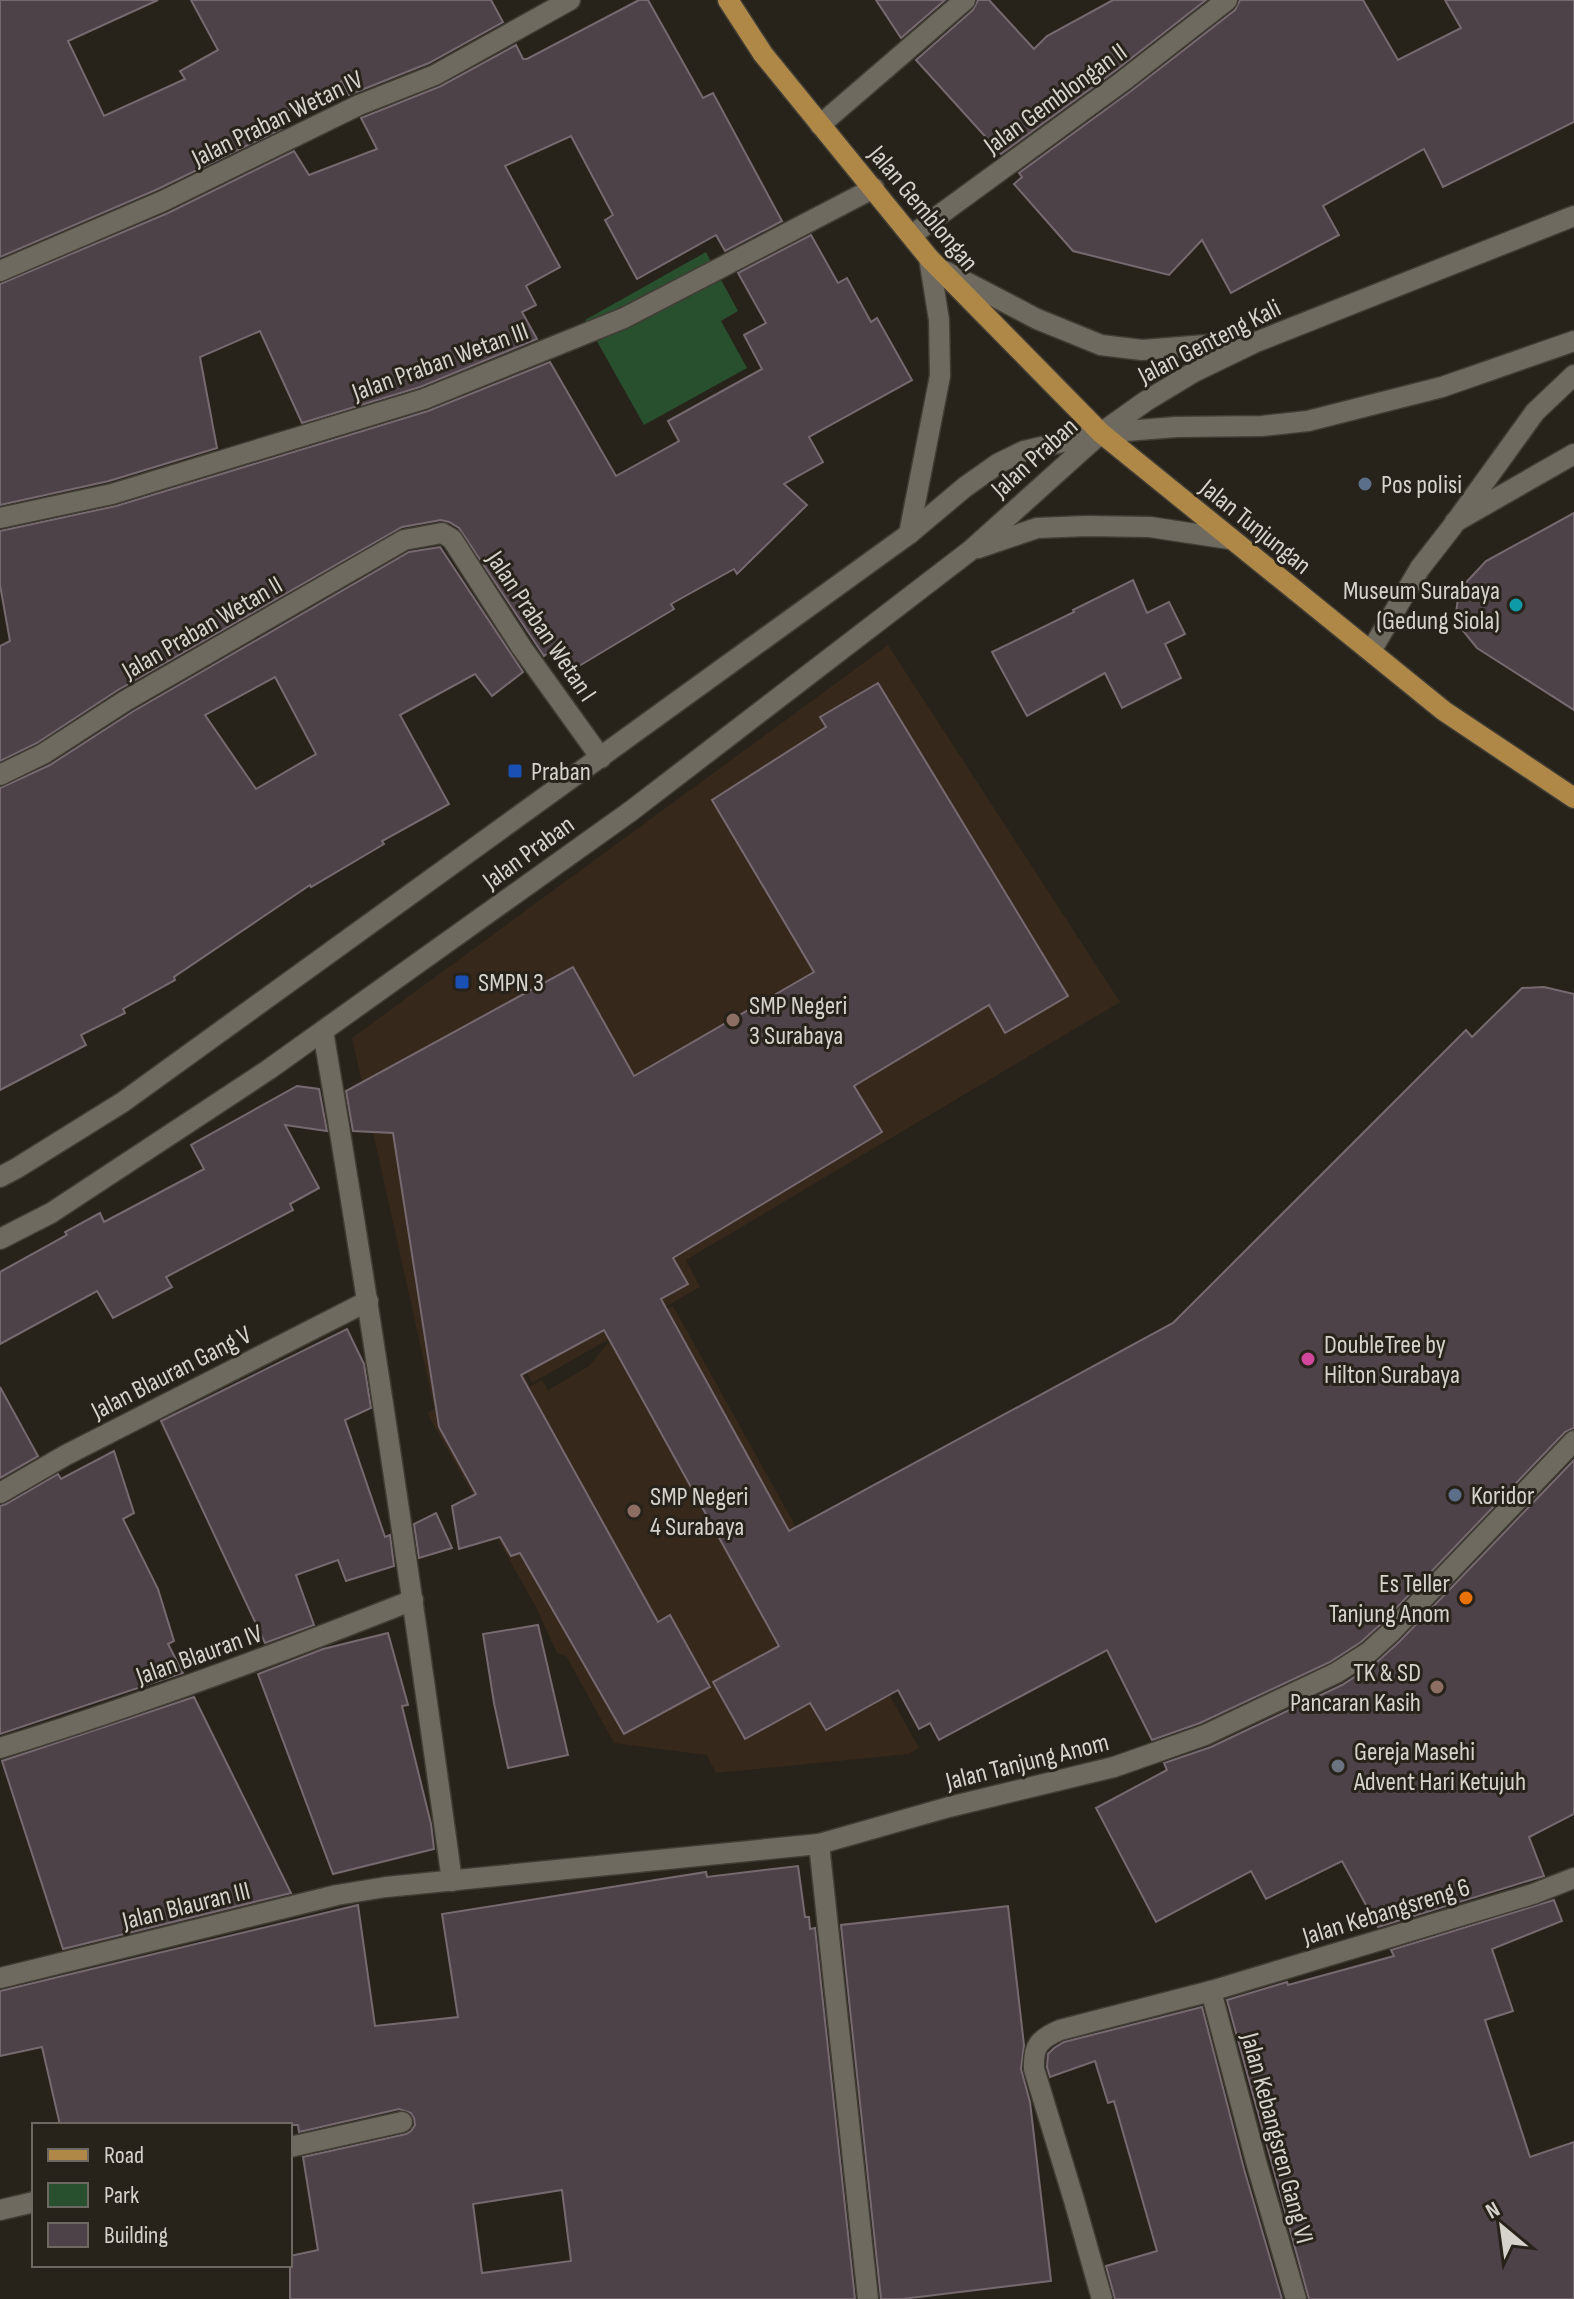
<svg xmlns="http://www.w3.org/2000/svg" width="1574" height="2299" font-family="'Sofia Sans Condensed',sans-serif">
	<rect width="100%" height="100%" fill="#27231a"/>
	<g fill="#36281b">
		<polygon points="888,645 1120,1002 686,1260 700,1287 532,1383 520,1359 434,1407 352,1038"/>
		<polygon points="673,1306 919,1748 909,1754 716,1773 707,1755 614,1743 566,1656 557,1653 537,1609 427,1413 518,1363 530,1386 542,1380 548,1390 589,1366 607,1344"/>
	</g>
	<polygon fill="#284f2e" points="706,252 738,311 721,321 747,368 644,425 585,320"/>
	<g fill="#4d4248" stroke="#766a70" stroke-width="2" fill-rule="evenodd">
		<polygon points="0,0 158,0 68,41 104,116 185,79 180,71 218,50 191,0 491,0 503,22 429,63 349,95 342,81 275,118 281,129 158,189 0,257"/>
		<polygon points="639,0 648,0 703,98 713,93 782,221 725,251 716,235 637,279 605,220 613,215 571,136 505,166 560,267 526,286 536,305 522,312 537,339 420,387 302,423 260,331 200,357 217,448 109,481 0,505 0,284 168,213 294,151 309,175 377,149 361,118 441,86 516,45 523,59 527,59"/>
		<polygon points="876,0 945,0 901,38"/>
		<polygon points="978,0 989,0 1034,49 1047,36 1113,0 1206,0 1115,71 1001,154 916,60 973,10"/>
		<polygon points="1240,0 1363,0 1398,60 1461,28 1445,0 1574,0 1574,122 1443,187 1424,149 1323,206 1339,235 1231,293 1202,240 1169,275 1073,251 1014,184 1022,177 1019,173 1131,91 1235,10"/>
		<polygon points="811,235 838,283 847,278 871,322 877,318 912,380 809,437 823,462 784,484 807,505 737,574 734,569 671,604 674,609 569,672 554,648 544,656 459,528 449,522 441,520 402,527 118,690 37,743 0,761 0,646 10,641 0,585 0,531 116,506 428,411 550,362 616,476 679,441 668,421 762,369 744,335 766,323 738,273"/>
		<polygon points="1574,513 1574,710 1477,648 1455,621 1459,590 1486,561"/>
		<path d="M440 547 523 672 492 696 475 674 400 715 449 804 382 841 384 844 311 887 310 885 174 977 175 980 123 1009 125 1013 81 1035 86 1045 0 1090V788L50 765 132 712 409 552ZM275 677 316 754 256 789 205 715Z"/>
		<polygon points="1133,580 1147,613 1169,602 1185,634 1165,644 1181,678 1122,708 1105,673 1027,716 992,652 1074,612 1073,610"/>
		<polygon points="878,683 1068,996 1005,1033 989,1005 854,1086 882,1132 673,1258 688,1284 661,1299 789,1531 1173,1323 1466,1030 1472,1037 1522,988 1544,987 1574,994 1574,1428 1565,1432 1382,1623 1361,1642 1330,1662 1200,1723 1152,1740 1107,1650 939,1740 930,1723 919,1729 898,1690 826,1730 810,1703 745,1739 713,1682 779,1646 604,1330 521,1375 658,1622 670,1615 710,1687 624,1734 520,1553 511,1556 500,1537 459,1549 452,1506 476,1494 439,1427 393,1133 353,1131 346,1091 573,967 634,1076 814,972 712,800 826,727 820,717"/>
		<polygon points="297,1086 319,1089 327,1131 285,1125 319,1188 290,1204 293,1210 166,1277 172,1287 113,1318 97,1291 0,1344 0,1272 67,1235 65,1232 100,1213 104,1222 204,1169 191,1145"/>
		<polygon points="347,1329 364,1364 371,1408 345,1420 385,1537 390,1535 394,1566 346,1581 338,1560 296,1575 314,1625 265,1643 161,1421"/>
		<polygon points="0,1387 38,1456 0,1478"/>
		<polygon points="114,1451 134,1513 123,1519 158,1589 174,1641 168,1644 183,1673 0,1734 0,1506 6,1504 58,1474 61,1479"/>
		<polygon points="1574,1460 1574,1814 1529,1837 1544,1876 1378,1927 1342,1861 1266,1899 1251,1871 1156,1922 1096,1808 1167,1770 1164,1763 1211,1747 1342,1685 1376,1663 1400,1641"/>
		<polygon points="436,1513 452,1548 419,1558 414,1524"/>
		<polygon points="538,1625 568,1755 508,1768 494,1703 483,1634"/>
		<polygon points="388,1633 408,1705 402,1706 431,1824 434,1849 333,1874 258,1674 323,1649"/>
		<polygon points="194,1697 291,1893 63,1949 2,1761"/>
		<path d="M798 1866 805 1917H809L810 1929 815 1928 855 2299H290V2256L318 2250 303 2157 406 2134 411 2131 415 2125 414 2118 411 2113 399 2109 299 2132 298 2125H60L42 2047 0 2056V1991L358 1905 375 2026 458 2017 442 1914 706 1872 707 1877ZM562 2190 571 2261 482 2273 473 2204Z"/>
		<polygon points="1554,1900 1562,1921 1492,1949 1513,2011 1485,2020 1530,2157 1574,2142 1574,2299 1309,2299 1227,2000 1287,1982 1288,1985 1394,1956 1391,1950"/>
		<polygon points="1008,1906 1024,2045 1021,2069 1030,2102 1051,2281 902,2299 881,2299 841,1925"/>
		<polygon points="1202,2007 1244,2169 1282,2299 1115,2299 1106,2266 1157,2251 1114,2101 1108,2103 1095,2061 1050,2077 1047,2067 1048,2054 1054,2048 1064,2042"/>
	</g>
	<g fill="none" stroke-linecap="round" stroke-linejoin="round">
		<g stroke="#403d35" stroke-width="23">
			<polyline id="lane" points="1455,522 1574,454"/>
		</g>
		<g stroke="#403d35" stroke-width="23">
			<g id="street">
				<polyline points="820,125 965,0"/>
				<polyline points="912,235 1123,81 1227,0"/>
				<polyline points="0,271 163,201 359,105 435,75 570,0"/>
				<polyline points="0,518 112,494 424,399 624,318 874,188"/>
				<polyline points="0,775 43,754 125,701 404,540 442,533 452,539 522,648 601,758"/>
				<path d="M323 1031C371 1313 413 1597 452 1881"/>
				<polyline points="0,1493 66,1455 368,1301"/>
				<path d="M0 1748C140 1705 277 1654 413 1600"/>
				<polyline points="819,1844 868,2299"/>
				<polyline points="0,1978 337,1895 386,1887 819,1844 949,1807 1114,1767 1205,1735 1336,1673 1369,1652 1391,1632 1574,1441"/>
				<polyline points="1211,1991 1257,2165 1296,2299"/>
				<polyline points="290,2147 402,2122"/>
				<polyline points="0,2210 34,2202"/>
				<path d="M1102 2299 1074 2200 1034 2069C1033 2046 1039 2039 1060 2030L1211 1991 1533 1894 1574 1878"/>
			</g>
		</g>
		<g stroke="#403d35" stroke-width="23">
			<g id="secondary">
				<polyline points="945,271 1037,319 1101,345 1142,350 1244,342"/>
				<polyline points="909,534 940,376 939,320 929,258"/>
				<polyline points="978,548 1037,528 1087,526 1150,527 1229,539"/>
				<polyline points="1371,651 1420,568 1452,527 1535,412 1574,375"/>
				<polyline points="0,1177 17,1168 123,1102 909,534 965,487 999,463 1024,451 1101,433 1176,427 1262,426 1308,421 1442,387 1574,341"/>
				<polyline points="0,1239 51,1213 268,1070 631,811 971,550 1101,433 1146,401 1194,372 1256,342 1574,216"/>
			</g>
		</g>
		<g stroke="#403d35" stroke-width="23">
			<polyline id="primary" points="728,0 763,54 929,258 1101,433 1444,711 1574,798"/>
		</g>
		<use href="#lane" stroke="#6e6a5f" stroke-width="20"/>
		<use href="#street" stroke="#6e6a5f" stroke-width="20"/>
		<use href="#secondary" stroke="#6e6a5f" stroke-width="20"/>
		<use href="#primary" stroke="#af8848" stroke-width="20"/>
	</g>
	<g fill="#5c6f8a" stroke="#27231a" stroke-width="3">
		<circle cx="1365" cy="484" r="8"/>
		<circle cx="1455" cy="1495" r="8"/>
	</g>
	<circle fill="#0f9aa8" stroke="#27231a" stroke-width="3" cx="1516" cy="605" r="8"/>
	<g fill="#1a4fb4" stroke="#27231a" stroke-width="3">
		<rect x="507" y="763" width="16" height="16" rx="4"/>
		<rect x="454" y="974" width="16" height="16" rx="4"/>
	</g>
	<g fill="#8d6e63" stroke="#27231a" stroke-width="3">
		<circle cx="733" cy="1020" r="8"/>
		<circle cx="634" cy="1511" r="8"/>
		<circle cx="1437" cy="1687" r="8"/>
	</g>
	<circle fill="#d1479c" stroke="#27231a" stroke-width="3" cx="1308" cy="1359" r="8"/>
	<circle fill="#e8710a" stroke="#27231a" stroke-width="3" cx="1466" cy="1598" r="8"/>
	<circle fill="#6b7280" stroke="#27231a" stroke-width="3" cx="1338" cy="1766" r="8"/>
	<g text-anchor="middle" stroke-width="6" stroke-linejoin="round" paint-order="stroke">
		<g font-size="26" fill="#d6d3cd" stroke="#27231a">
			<text transform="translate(1055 98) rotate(-36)" y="9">Jalan Gemblongan II</text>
			<text transform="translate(277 118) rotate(-26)" y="9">Jalan Praban Wetan IV</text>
			<text transform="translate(924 208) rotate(50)" y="9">Jalan Gemblongan</text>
			<text transform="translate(1209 341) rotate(-27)" y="9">Jalan Genteng Kali</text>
			<text transform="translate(440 361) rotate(-20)" y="9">Jalan Praban Wetan III</text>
			<text transform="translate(1034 457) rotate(-42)" y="9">Jalan Praban</text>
			<text transform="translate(1256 526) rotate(39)" y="9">Jalan Tunjungan</text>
			<text transform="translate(542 626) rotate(56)" y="9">Jalan Praban Wetan I</text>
			<text transform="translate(202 627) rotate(-30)" y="9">Jalan Praban Wetan II</text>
			<text transform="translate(528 852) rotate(-36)" y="9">Jalan Praban</text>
			<text transform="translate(171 1372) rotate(-27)" y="9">Jalan Blauran Gang V</text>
			<text transform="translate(199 1654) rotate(-20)" y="9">Jalan Blauran IV</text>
			<text transform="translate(1027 1761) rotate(-14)" y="9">Jalan Tanjung Anom</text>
			<text transform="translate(186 1905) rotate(-14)" y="9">Jalan Blauran III</text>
			<text transform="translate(1386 1911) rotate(-17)" y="9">Jalan Kebangsreng 6</text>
			<text transform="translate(1278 2138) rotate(75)" y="9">Jalan Kebangsren Gang VI</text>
		</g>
		<g font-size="26" fill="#d6d3cd" stroke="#27231a" text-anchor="start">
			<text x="1381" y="493">Pos polisi</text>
			<text x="1500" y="599" text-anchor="end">Museum Surabaya<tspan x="1500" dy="30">(Gedung Siola)</tspan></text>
			<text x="531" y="780">Praban</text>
			<text x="478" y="991">SMPN 3</text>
			<text x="749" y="1014">SMP Negeri<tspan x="749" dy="30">3 Surabaya</tspan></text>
			<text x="1324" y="1353">DoubleTree by<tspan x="1324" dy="30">Hilton Surabaya</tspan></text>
			<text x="1471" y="1504">Koridor</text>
			<text x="650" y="1505">SMP Negeri<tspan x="650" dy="30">4 Surabaya</tspan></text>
			<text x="1450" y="1592" text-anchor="end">Es Teller<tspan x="1450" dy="30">Tanjung Anom</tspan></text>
			<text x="1421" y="1681" text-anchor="end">TK &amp; SD<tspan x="1421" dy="30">Pancaran Kasih</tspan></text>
			<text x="1354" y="1760">Gereja Masehi<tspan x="1354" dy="30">Advent Hari Ketujuh</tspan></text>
		</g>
	</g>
	<rect x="32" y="2123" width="260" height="144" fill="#27231a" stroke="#6d6962" stroke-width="2"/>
	<rect x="48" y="2149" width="40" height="12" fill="#af8848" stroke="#6d6962" stroke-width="2"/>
	<text x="104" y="2163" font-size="24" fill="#d6d3cd">Road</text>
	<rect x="48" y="2183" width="40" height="24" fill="#284f2e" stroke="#6d6962" stroke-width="2"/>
	<text x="104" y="2203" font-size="24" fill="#d6d3cd">Park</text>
	<rect x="48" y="2223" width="40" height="24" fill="#4d4248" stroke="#6d6962" stroke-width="2"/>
	<text x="104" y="2243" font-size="24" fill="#d6d3cd">Building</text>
	<g transform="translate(1502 2227) rotate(331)" stroke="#27231a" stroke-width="6" paint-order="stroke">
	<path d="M0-6L14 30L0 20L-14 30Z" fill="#d6d3cd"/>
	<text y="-12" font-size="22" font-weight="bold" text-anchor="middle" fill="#d6d3cd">N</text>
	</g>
</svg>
